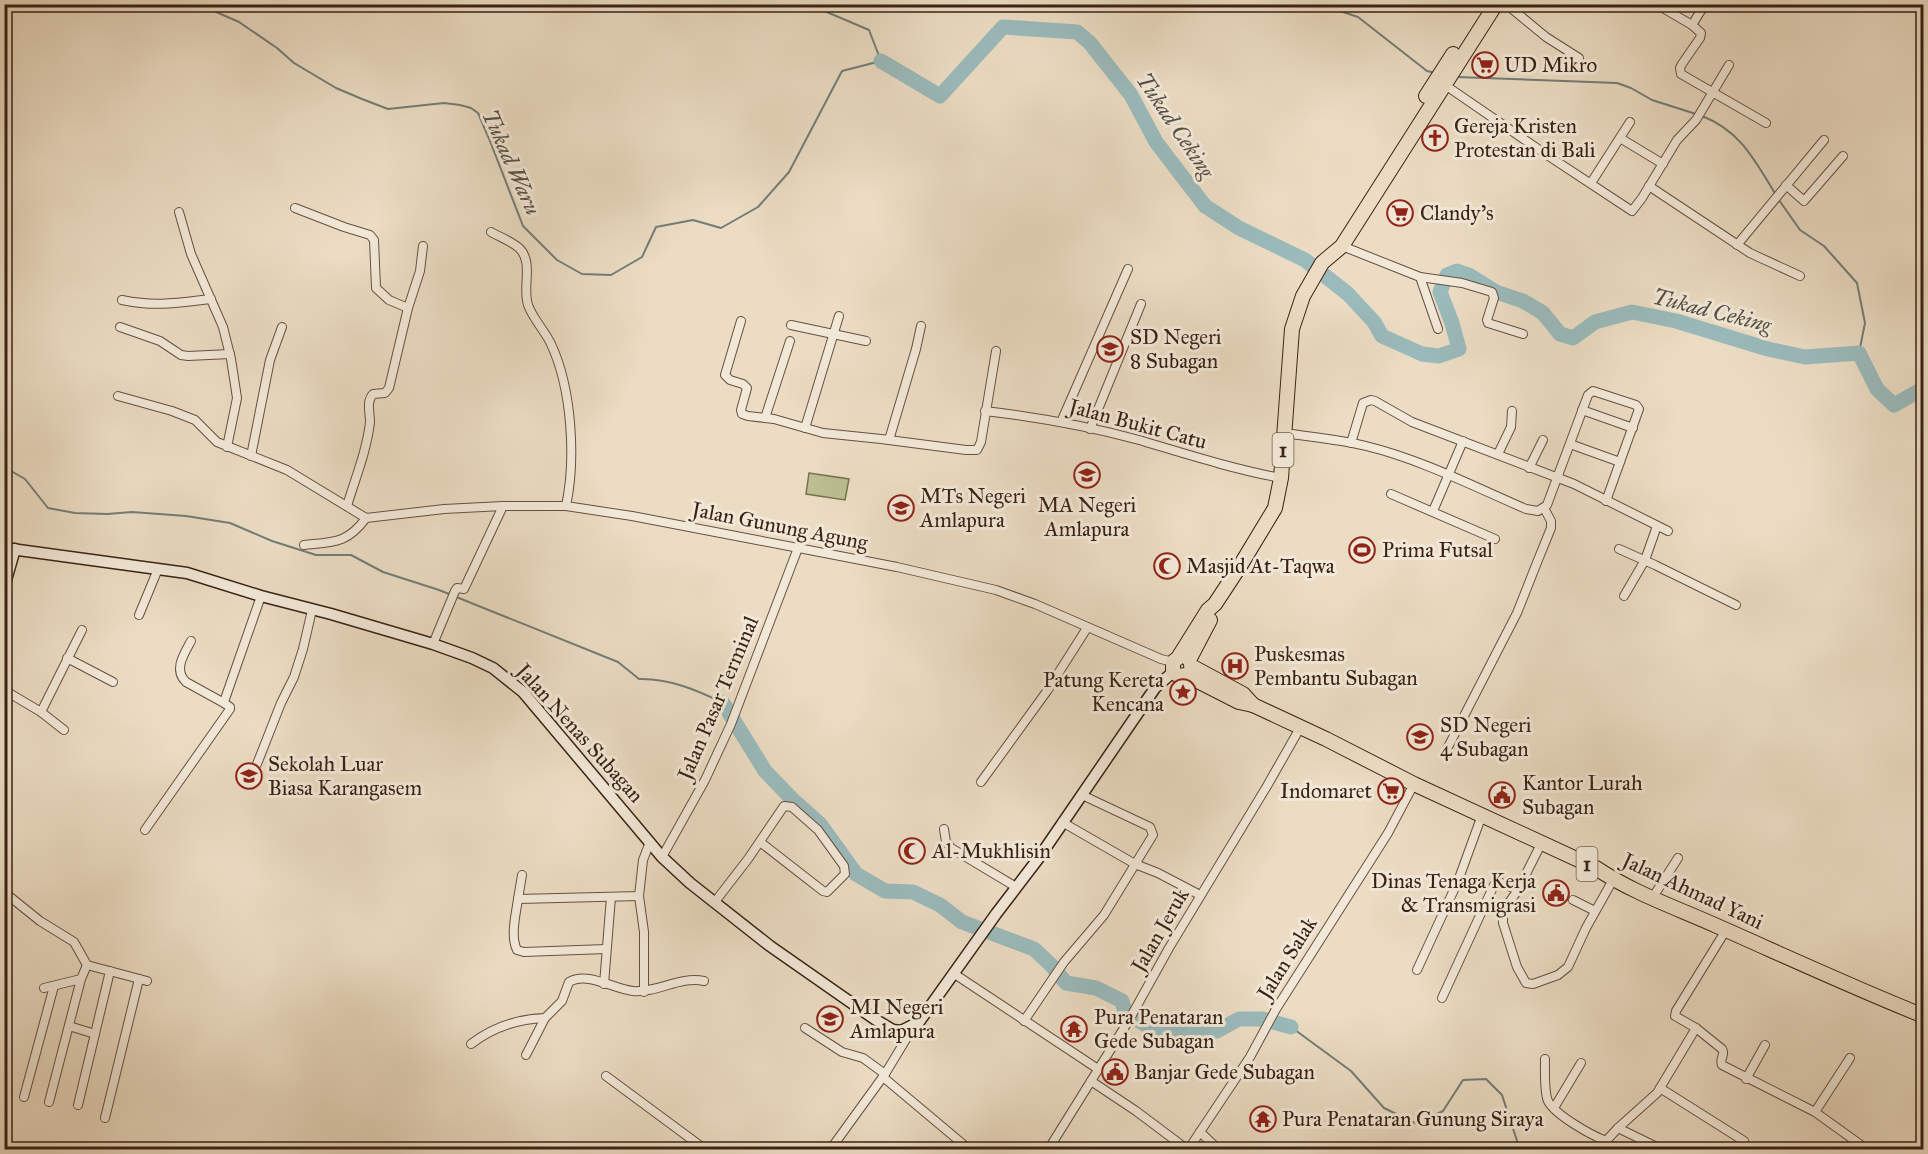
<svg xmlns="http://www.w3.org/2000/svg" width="1928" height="1154" font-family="'IM FELL Great Primer',serif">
	<rect width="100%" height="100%" fill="#ebdcc3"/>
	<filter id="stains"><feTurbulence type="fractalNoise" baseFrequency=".00333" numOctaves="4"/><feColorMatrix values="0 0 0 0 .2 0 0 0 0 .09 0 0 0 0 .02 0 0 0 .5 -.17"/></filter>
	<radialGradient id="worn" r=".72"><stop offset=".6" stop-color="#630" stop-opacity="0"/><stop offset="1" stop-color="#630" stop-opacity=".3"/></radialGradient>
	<polygon fill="#bbbf91" stroke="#7a7052" stroke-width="1.5" points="809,473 849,479 845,500 806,494"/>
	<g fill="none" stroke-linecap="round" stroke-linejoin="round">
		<g stroke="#737d78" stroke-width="2">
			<polyline points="198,4 239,22 277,48 294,63 336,88 362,99 388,109 444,103 460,105 471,108 478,113 490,141 523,226 557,260 582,274 611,275 642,257 656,227 693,220 721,228 758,207 789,172 842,71 881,61 869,30 808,4"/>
			<polyline points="1291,4 1331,8 1358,17 1427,71 1436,73"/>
			<polyline points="1457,77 1617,83 1631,88 1652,100 1696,114"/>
			<path d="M1702 116C1741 131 1755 161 1776 195"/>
			<polyline points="1779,200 1800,230 1824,246 1857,283 1865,323 1859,353"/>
			<path d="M4 467 25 479 48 508 75 513 107 514 132 512 186 516 230 523 272 541 316 555H351L383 572 439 590 618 662 639 679C668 678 697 690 723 703"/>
			<polyline points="1291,1027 1351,1071 1384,1108 1417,1124 1443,1111 1463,1080 1486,1079 1502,1095 1520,1150"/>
		</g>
		<g stroke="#9ababb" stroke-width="15">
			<polyline points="881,61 940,96 1003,27 1077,32 1090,43 1131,95 1156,142 1205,206 1239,228 1305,260 1348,294 1374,322 1382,336 1422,354 1439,356 1459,349 1452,323 1440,292 1447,275 1457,271 1469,275 1496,292 1523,301 1543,313 1560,334 1573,338 1595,322 1632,312 1676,321 1768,349 1805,357 1859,353 1877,389 1894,405 1924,388"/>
			<polyline points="723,703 765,771 792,799 820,824 856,874 885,891 913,892 940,905 962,922 1034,949 1051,965 1066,983 1096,988 1122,1001 1125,1012 1151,1028 1187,1034 1217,1031 1239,1019 1262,1019 1291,1027"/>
		</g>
		<g stroke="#665040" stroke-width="10">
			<g id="minor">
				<polyline points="1506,4 1546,37 1579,58"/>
				<polyline points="1656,4 1692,25 1701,33 1700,38 1682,64 1680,68 1681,74 1766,123"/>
				<polyline points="1692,25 1705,4"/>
				<polyline points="1445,85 1544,153 1632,211 1642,198 1677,140 1696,120 1729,65"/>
				<polyline points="1620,138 1663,164"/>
				<polyline points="1591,183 1630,122"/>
				<polyline points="1786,185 1804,201 1843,156"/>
				<polyline points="1649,186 1750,253 1800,276"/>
				<polyline points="295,208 344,227 370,235 374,240 376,288 389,300 408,308"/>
				<polyline points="179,212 191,254 223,327 231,359 237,398 227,447"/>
				<path d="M491 232C500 237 511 241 519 248 534 262 522 287 528 305 533 319 545 331 551 344 572 389 576 459 566 506"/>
				<polyline points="1737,245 1824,140"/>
				<polyline points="1342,246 1420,277 1462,283 1492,292 1494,298 1487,320 1488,323 1523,334"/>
				<polyline points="1420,277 1438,329"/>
				<path d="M122 300C156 307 177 303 211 299"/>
				<polyline points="741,321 725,375 730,380 743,384 747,388 741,410 742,414 748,416 774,419 823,433 881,439 966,450 977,450 981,442 996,351"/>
				<polyline points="791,325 866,341"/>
				<polyline points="120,327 160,341 181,355 188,356 230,354"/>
				<polyline points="118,396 172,411 195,420 217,442 287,470 366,518"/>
				<polyline points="1582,410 1633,428"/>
				<path d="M985 411C1036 417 1088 426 1139 440 1186 454 1233 469 1281 478"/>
				<polyline points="765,418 790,341"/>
				<polyline points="1061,422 1128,269"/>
				<polyline points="805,428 839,316"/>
				<polyline points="1090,429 1141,304"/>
				<path d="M1284 433C1311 437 1339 439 1366 446 1420 459 1475 487 1526 509L1538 511 1547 505 1588 395 1593 391 1636 405 1639 409 1606 501"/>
				<polyline points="889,440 916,349 921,326"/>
				<polyline points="1351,443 1363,403 1371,400 1375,401 1412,422 1574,484 1668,531"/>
				<polyline points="1570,444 1620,462"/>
				<polyline points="1498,454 1511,427 1512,411"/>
				<polyline points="251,456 270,360 282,327"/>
				<polyline points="1529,468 1543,440"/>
				<polyline points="1391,494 1495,539"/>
				<path d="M347 506C355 479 367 450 370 422 370 412 366 402 373 394L385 393 389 388 408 308 420 271 423 246"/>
				<polyline points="1433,511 1463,441"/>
				<polyline points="366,518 444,509 503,506 566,506 632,516 897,567 996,590 1035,604 1161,659 1173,662"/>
				<path d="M304 545C333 542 347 544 366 518"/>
				<polyline points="1619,549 1655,565 1736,605"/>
				<polyline points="1624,596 1645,560 1657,526"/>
				<polyline points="139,615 158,569"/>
				<path d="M191 641C184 654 173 670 186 682L224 703"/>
				<polyline points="433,644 455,591 457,588 464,589 503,506"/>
				<polyline points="67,658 113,682"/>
				<polyline points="4,690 41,712 64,730"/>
				<polyline points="41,712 82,630"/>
				<polyline points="1447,749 1517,613 1538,560 1551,528 1551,521 1544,508"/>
				<polyline points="257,764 281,703 294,677 303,649 312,610"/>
				<polyline points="981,782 1047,691 1087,628"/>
				<polyline points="1062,822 1135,864 1158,873 1200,895"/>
				<polyline points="944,829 946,842 951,848 1016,887"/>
				<polyline points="145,830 230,709 230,707 224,703 225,699 261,596"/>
				<polyline points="1541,844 1518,890 1503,911 1503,923 1517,967 1526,983 1533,984 1558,975 1568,967 1586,928 1614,878"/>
				<polyline points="662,857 705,780 731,724 798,548"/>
				<polyline points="522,875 518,899 639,896 643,860 650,842"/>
				<polyline points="4,892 40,921 74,942 87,965 147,981"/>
				<polyline points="639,896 644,932 644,992"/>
				<polyline points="1653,897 1678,858"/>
				<path d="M518 899C516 914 510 936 517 950L524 952 606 949"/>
				<polyline points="1573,900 1595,911"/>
				<polyline points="714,903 748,859 784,806 792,807 818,830 844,866 845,874 827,892 823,891 760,842"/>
				<path d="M1726 930 1676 1011 1675 1016 1696 1028 1722 1049C1726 1054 1719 1059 1722 1065L1815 1112 1868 1150"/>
				<polyline points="1417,970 1458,881 1482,815"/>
				<polyline points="953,973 1098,1069"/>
				<polyline points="604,984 611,897"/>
				<polyline points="44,988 81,979 87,965"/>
				<polyline points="1442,998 1494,885 1496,882 1499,882 1518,890"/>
				<polyline points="1024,1021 1064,962 1104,915 1153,835 1150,827 1082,795"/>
				<polyline points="69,1026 95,1034"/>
				<polyline points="805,1028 842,1052 863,1058 885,1074"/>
				<path d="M471 1044C493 1027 517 1019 545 1018L562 1001 569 982C588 971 613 989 633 991 658 993 679 976 704 981"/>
				<polyline points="526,1055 545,1018"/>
				<path d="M1545 1059C1545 1070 1544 1092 1548 1101 1555 1115 1591 1135 1606 1141"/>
				<polyline points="606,1076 706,1150"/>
				<polyline points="883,1077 970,1150"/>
				<polyline points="1746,1079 1765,1045"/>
				<polyline points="1091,1081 1136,1111 1188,1150 1250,1057 1276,1009 1388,833 1414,784"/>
				<polyline points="1660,1088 1744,1141"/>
				<polyline points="24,1097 54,986"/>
				<polyline points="49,1102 81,979"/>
				<polyline points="78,1105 110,971"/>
				<polyline points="1554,1108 1581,1063"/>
				<polyline points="1815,1112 1850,1058"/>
				<polyline points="105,1118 139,979"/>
				<polyline points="1618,1128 1663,1150"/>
				<polyline points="1200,1132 1219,1150"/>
				<polyline points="830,1150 885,1074 914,1026"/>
				<polyline points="1048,1150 1129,1020 1169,948 1267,786 1300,728"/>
				<polyline points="1602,1150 1606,1141 1618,1128 1657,1093 1696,1028"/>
			</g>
		</g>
		<g stroke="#392214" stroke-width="13">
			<g id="secondary">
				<polyline points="4,548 187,573 261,596 331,614 433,644 472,658 493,668 523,692 662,857 690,883 770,946 876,1020 893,1030 901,1031 919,1022 996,914 1038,859 1155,688 1173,672"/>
				<polyline points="4,587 15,549"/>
			</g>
		</g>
		<g stroke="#392214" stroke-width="16">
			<g id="trunk">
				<polyline points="1426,96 1453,54"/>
				<polyline points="1323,262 1342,246 1496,4"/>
				<path d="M1322 263 1303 296 1292 329 1281 478 1275 508 1240 566 1215 604 1208 610 1178 658 1173 662V672L1179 676 1186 675 1239 702 1253 705 1326 739 1414 784 1596 868C1633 893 1677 908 1717 926 1785 956 1854 988 1924 1016"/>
				<polyline points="1189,660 1210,620"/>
				<polyline points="1191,666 1243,694 1253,705"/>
			</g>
		</g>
		<use href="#minor" stroke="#f2e8d8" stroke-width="8"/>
		<use href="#secondary" stroke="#f2e8d8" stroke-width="10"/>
		<use href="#trunk" stroke="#ebdcc3" stroke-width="14"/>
	</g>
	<defs>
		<g id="supermarket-ring" transform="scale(1.35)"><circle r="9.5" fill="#f2e8d8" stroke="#8f2418" stroke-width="1.5"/><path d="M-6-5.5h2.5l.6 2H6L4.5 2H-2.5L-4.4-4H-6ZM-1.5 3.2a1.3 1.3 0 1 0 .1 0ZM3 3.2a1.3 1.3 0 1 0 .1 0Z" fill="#8f2418"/></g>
		<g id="church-ring" transform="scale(1.35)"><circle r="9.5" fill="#f2e8d8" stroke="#8f2418" stroke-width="1.5"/><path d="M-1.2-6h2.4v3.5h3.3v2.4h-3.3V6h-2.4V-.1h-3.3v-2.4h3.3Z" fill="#8f2418"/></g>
		<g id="school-ring" transform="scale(1.35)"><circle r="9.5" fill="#f2e8d8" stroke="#8f2418" stroke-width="1.5"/><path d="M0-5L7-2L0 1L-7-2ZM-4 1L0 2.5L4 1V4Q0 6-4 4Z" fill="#8f2418"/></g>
		<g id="stadium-ring" transform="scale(1.35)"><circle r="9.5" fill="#f2e8d8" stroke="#8f2418" stroke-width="1.5"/><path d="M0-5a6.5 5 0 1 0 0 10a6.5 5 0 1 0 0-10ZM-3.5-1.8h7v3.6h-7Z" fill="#8f2418"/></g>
		<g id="mosque-ring" transform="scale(1.35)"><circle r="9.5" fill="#f2e8d8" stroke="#8f2418" stroke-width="1.5"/><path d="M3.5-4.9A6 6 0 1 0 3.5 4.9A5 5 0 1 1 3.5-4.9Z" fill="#8f2418"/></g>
		<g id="hospital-ring" transform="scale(1.35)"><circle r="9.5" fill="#f2e8d8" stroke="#8f2418" stroke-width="1.5"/><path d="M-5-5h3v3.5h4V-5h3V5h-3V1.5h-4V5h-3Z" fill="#8f2418"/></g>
		<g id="sight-ring" transform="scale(1.35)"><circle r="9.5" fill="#f2e8d8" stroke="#8f2418" stroke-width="1.5"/><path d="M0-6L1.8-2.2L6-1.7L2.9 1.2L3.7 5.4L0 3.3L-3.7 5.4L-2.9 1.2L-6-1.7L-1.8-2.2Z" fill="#8f2418"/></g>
		<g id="civic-ring" transform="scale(1.35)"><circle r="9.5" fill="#f2e8d8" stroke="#8f2418" stroke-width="1.5"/><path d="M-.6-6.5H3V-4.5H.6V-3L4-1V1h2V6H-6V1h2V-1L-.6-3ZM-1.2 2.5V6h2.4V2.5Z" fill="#8f2418"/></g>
		<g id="temple-ring" transform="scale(1.35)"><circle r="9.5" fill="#f2e8d8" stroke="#8f2418" stroke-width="1.5"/><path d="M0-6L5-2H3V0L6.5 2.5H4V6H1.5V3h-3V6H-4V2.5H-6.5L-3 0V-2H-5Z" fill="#8f2418"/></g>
	</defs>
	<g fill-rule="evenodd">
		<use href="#supermarket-ring" x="1485" y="65"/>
		<use href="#church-ring" x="1435" y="138"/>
		<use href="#supermarket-ring" x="1400" y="213"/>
		<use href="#school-ring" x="1110" y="349"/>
		<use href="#school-ring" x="1087" y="475"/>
		<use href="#school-ring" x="901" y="508"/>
		<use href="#stadium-ring" x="1362" y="550"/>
		<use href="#mosque-ring" x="1167" y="566"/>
		<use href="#hospital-ring" x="1235" y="666"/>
		<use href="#sight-ring" x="1183" y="692"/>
		<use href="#school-ring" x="1420" y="737"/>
		<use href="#school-ring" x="249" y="776"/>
		<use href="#supermarket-ring" x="1391" y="791"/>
		<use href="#civic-ring" x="1502" y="795"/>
		<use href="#mosque-ring" x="912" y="851"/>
		<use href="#civic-ring" x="1556" y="893"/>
		<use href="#school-ring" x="830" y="1019"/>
		<use href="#temple-ring" x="1074" y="1029"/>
		<use href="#civic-ring" x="1115" y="1072"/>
		<use href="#temple-ring" x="1263" y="1119"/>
	</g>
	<g text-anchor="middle" stroke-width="6" stroke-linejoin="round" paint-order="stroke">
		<g fill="#f2e8d8" stroke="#705d4f" stroke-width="1.5">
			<rect x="1272.5" y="433" width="21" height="34" rx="4.5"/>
			<rect x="1576.5" y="847" width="21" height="34" rx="4.5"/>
		</g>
		<g font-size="20" font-weight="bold" fill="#392214">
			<text x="1283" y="457">1</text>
			<text x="1587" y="871">1</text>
		</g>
		<g font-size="21" fill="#392214" stroke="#f2e8d8" text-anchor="start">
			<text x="1504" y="72">UD Mikro</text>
			<text x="1454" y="133">Gereja Kristen<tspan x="1454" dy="24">Protestan di Bali</tspan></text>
			<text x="1420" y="220">Clandy's</text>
			<text x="1130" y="344">SD Negeri<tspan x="1130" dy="24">8 Subagan</tspan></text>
			<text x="920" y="503">MTs Negeri<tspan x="920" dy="24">Amlapura</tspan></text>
			<text x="1087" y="512" text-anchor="middle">MA Negeri<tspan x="1087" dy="24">Amlapura</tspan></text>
			<text x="1382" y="557">Prima Futsal</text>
			<text x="1186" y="573">Masjid At-Taqwa</text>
			<text x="1254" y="661">Puskesmas<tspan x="1254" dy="24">Pembantu Subagan</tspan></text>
			<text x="1164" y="687" text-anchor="end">Patung Kereta<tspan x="1164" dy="24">Kencana</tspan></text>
			<text x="1440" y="732">SD Negeri<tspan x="1440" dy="24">4 Subagan</tspan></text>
			<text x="268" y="771">Sekolah Luar<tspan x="268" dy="24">Biasa Karangasem</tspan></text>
			<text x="1522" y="790">Kantor Lurah<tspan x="1522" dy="24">Subagan</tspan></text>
			<text x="1372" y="798" text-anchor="end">Indomaret</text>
			<text x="932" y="858">Al-Mukhlisin</text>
			<text x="1536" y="888" text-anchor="end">Dinas Tenaga Kerja<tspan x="1536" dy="24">&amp; Transmigrasi</tspan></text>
			<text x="850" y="1014">MI Negeri<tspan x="850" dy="24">Amlapura</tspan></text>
			<text x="1094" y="1024">Pura Penataran<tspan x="1094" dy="24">Gede Subagan</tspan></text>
			<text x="1134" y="1079">Banjar Gede Subagan</text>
			<text x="1282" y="1126">Pura Penataran Gunung Siraya</text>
		</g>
		<g font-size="21" fill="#392214" stroke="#f2e8d8">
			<text transform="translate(1138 424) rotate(15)" y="7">Jalan Bukit Catu</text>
			<text transform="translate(780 526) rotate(11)" y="7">Jalan Gunung Agung</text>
			<text transform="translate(718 698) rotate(-67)" y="7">Jalan Pasar Terminal</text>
			<text transform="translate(580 733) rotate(48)" y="7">Jalan Nenas Subagan</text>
			<text transform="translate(1693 891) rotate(25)" y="7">Jalan Ahmad Yani</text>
			<text transform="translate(1160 930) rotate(-60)" y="7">Jalan Jeruk</text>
			<text transform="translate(1287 958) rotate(-58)" y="7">Jalan Salak</text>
		</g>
		<g font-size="22" font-style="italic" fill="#565046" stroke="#f2e8d8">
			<text transform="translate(1176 125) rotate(56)" y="8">Tukad Ceking</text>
			<text transform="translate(512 162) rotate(66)" y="8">Tukad Waru</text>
			<text transform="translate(1712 310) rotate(14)" y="8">Tukad Ceking</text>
		</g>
	</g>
	<rect width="1928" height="1154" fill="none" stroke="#ebdcc3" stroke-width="24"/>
	<rect x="6" y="6" width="1916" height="1142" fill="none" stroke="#392214" stroke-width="3"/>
	<rect x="12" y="12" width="1904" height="1130" fill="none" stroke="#392214" stroke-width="1.5"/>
	<rect width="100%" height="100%" filter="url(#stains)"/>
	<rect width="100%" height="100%" fill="url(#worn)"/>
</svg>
